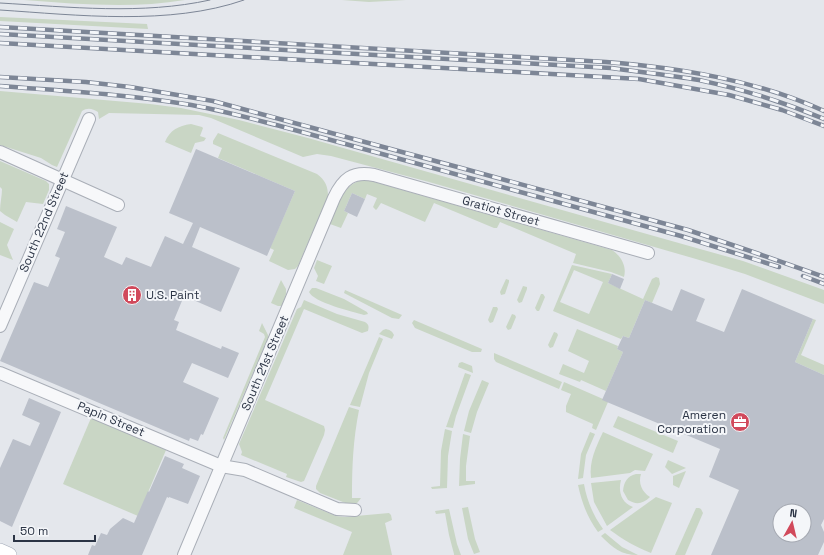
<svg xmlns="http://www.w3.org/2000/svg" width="824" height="555" font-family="'Space Grotesk',sans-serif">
	<rect width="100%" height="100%" fill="#e4e7ec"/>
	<g fill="#c9d6c5" fill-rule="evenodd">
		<path d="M24 0H185C131 9 78 4 24 0Z"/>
		<polygon points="342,0 406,0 369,2"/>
		<polygon points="0,17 147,24 148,29 0,21"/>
		<path d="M0 91 150 104 181 108 239 120 308 138 700 249 743 261 824 290V304L745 274 696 259 429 182 331 156 317 154 303 157 211 118 199 115 109 113 99 119 98 112C93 109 88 107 82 111L57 167 52 165 41 158 0 145Z"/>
		<path d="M191 124 202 127 203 128 200 136 206 138 204 141 195 143 191 153 165 142C170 130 178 126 191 124Z"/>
		<path d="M218 133 317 174C325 180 328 186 328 196L298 266 295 269 288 270 269 261 274 250 270 248 295 191 218 158 222 148 213 144V141Z"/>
		<path d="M0 161 46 181 49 184V190L43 204 26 202 17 222 5 215 0 211C0 203 2 196 2 189L0 187Z"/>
		<path d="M363 180 371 181 612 250C621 256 627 266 624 277L611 272 573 263 576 254 500 222 497 228H494L434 203 425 222 381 203 377 209 376 210 373 207 377 198 367 194 365 199 352 193 344 211 348 213 341 228 330 224C337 207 342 184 363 180Z"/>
		<polygon points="0,222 14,229 7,245 13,260 0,255"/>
		<polygon points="317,260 332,266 324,284 316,281 318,276 314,268"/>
		<path d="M572 265 612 274 608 283 643 299 652 279 656 277 659 278 660 284 652 303 645 300 629 338 623 336 621 339 553 311ZM574 270 603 282 589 314 560 302Z"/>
		<polygon points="506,279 509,280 509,282 505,294 501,295 500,292"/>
		<polygon points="281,280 286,289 286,294 282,306 278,306 271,303"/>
		<polygon points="523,286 527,287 527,289 522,302 519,303 517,300"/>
		<path d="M312 288H316L344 299 367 312 368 314 364 315C353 312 313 302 309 292Z"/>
		<polygon points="345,290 402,315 399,319 392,318 344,293"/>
		<polygon points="541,294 543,294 545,297 540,309 539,311 537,311 535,308"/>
		<path d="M304 300 337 314 365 322C369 325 369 326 368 331L362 333 304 309 265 400 324 426 325 430 324 435 304 481 301 482 286 477 287 474 241 455 242 452 239 444 297 309 301 307Z"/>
		<polygon points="493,307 497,307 498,309 493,322 490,323 488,320"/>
		<polygon points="512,314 515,315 516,317 511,329 508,330 506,327"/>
		<polygon points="813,319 816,320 801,355 824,365 824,375 795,362"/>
		<polygon points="414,320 482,349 481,352 472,352 415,328 412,323"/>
		<polygon points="262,323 268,335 268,338 224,440 223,438 265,337 264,334 259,331"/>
		<path d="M386 329C390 330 392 331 394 335L392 339 379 334 383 330Z"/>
		<polygon points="577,329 618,346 617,349 623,352 606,391 581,380 580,382 559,374 563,364 584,373 589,361 568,351"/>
		<polygon points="554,332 557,333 558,335 553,347 550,348 548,345"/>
		<polygon points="379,337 383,339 369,373 360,407 350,405"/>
		<polygon points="494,353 562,382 559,389 496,362 494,359"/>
		<polygon points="462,362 472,366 473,373 458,367 459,363"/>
		<polygon points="465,373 471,375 456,416 453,428 446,427"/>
		<polygon points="482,380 489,383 477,412 471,433 464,431 469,411"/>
		<polygon points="564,382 603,399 608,402 596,430 592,428 593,424 566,412 566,406 571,394 561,390"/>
		<path d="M349 407 359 410C353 441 352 466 352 498H361L358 502 356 504H348L320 493 316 489V486Z"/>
		<polygon points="618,416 678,441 673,453 613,427"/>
		<polygon points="91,418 166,450 138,516 63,484"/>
		<polygon points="445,429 452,431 448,456 447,488 432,489 431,487 440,486 441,451"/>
		<polygon points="590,432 595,434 586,455 583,478 578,479 581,454"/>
		<path d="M603 432 653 454 645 471 635 470 630 473 591 478C589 461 596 447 603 432Z"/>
		<polygon points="463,434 470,436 466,466 466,481 475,481 475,484 459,486 460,459"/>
		<polygon points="668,460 686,468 672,474 665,467"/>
		<polygon points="686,471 679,488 673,485 673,476"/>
		<path d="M636 474H641C638 483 642 492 650 497 643 504 636 505 628 500L623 491C624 482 627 476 636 474Z"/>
		<path d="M621 480C618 491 621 503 633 507L607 526 594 502 591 483Z"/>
		<path d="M584 484C587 501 593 515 603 529L598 532C587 517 582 503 578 485Z"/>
		<path d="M656 497 672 503 651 553C634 546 625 541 610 530Z"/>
		<polygon points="297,500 336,516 345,517 389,513 391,515 392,520 385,523 392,555 343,555 352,532 294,508"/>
		<polygon points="468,507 475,539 480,552 474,554 468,539 462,508"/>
		<polygon points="696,508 699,508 701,509 703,513 685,555 675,555"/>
		<polygon points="449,509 457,544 461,555 454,555 454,554 449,535 445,513 436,514 435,511"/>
		<path d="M605 533 622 547 638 555C621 555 613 548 601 536Z"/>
	</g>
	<g fill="#bbc0ca" fill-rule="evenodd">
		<polygon points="196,149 295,191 267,256 200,227 192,247 240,268 221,312 184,296 174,320 179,322 176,330 221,349 222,346 239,353 228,378 192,363 183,382 219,398 203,435 201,434 198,441 190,438 189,441 0,361 34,282 48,287 60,258 55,256 65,232 57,229 66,206 117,227 104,257 122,265 126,257 151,267 165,236 183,244 193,223 169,213"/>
		<polygon points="352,193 365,199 357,217 344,211"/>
		<polygon points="612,274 624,279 620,289 608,283"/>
		<path d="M681 289 705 299 696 321 724 332 742 289 813 319 795 362 824 375V519L821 525 824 532V542L818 555H711L739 490 709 477 720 449 602 400 623 352 617 349 623 336 629 338 645 300 672 311ZM780 511H804V535H780Z"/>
		<polygon points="29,398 61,412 12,527 0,521 0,468 13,439 30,446 40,423 22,415"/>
		<polygon points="165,456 184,464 182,468 200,476 188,504 169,497 169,498 167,497 142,555 88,555 92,545 95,546 101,533 107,535 110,529 123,518 134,523 148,491 149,492"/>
	</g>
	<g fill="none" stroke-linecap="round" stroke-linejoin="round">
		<g stroke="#a9aeb7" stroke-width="14">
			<g id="minor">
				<polyline points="0,152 118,205"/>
				<polyline points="0,326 89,119"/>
				<polyline points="0,373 221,466 245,470 337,509 355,510"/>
				<path d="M184 555 334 198C343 179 352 171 374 175L648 253"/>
			</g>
		</g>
		<g stroke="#a3abb8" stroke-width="16">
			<polyline id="major" points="0,551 9,555"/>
		</g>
		<use href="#minor" stroke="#f7f8fa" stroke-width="12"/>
		<use href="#major" stroke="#fff" stroke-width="15"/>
		<g stroke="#7d8696" stroke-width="1">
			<path d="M0 3C70 7 142 15 210 0"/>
			<path d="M0 10C77 15 170 26 244 0"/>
		</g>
		<g stroke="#7d8696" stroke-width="4.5">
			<g id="rail">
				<path d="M0 27 606 62C680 68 756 80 824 111"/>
				<path d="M0 34 611 68C640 72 670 75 699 80 742 89 784 102 824 119"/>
				<polyline points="0,43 639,79 729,95 782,110 824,126"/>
				<polyline points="0,77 86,82 130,87 213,101 465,169 688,230 759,254 824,277"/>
				<path d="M0 86C62 91 124 94 185 104 217 109 249 118 280 126L681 236 779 267"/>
				<polyline points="803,276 824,284"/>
			</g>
		</g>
		<use href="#rail" stroke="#f4f6f9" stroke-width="3" stroke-dasharray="9" stroke-linecap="butt"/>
	</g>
	<defs>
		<g id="building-disc" transform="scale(1)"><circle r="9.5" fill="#d1495b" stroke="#f4f6f9"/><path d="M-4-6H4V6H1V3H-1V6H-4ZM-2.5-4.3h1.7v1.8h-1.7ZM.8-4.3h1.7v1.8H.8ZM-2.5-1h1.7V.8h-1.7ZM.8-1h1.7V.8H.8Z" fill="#fff"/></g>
		<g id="office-disc" transform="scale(1)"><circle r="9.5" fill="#d1495b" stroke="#f4f6f9"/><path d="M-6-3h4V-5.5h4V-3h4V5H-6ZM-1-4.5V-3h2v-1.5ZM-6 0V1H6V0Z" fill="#fff"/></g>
	</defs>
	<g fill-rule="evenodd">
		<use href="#building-disc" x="132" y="295"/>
		<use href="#office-disc" x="740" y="422"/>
	</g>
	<g text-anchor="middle" stroke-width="4" stroke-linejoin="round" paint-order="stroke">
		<g font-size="12" fill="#2b3445" stroke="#f4f6f9">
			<text transform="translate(501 211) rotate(16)" y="4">Gratiot Street</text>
			<text transform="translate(44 222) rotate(-67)" y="4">South 22nd Street</text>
			<text transform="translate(265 363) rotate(-67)" y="4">South 21st Street</text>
			<text transform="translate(111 419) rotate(23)" y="4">Papin Street</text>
		</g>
		<g font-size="12" fill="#2b3445" stroke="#f4f6f9" text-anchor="start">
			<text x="146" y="299">U.S. Paint</text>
			<text x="726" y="419" text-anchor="end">Ameren<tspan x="726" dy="14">Corporation</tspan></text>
		</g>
	</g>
	<g transform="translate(792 523) rotate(8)"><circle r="19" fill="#f4f6f9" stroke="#a4a8b1"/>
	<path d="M0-3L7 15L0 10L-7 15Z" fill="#d1495b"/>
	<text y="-6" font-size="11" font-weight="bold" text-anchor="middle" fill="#2b3445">N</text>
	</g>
	<path d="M14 535v6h81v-6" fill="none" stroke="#2b3445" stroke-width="2"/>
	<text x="20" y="535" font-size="12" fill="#2b3445" stroke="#f4f6f9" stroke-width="3" paint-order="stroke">50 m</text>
</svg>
